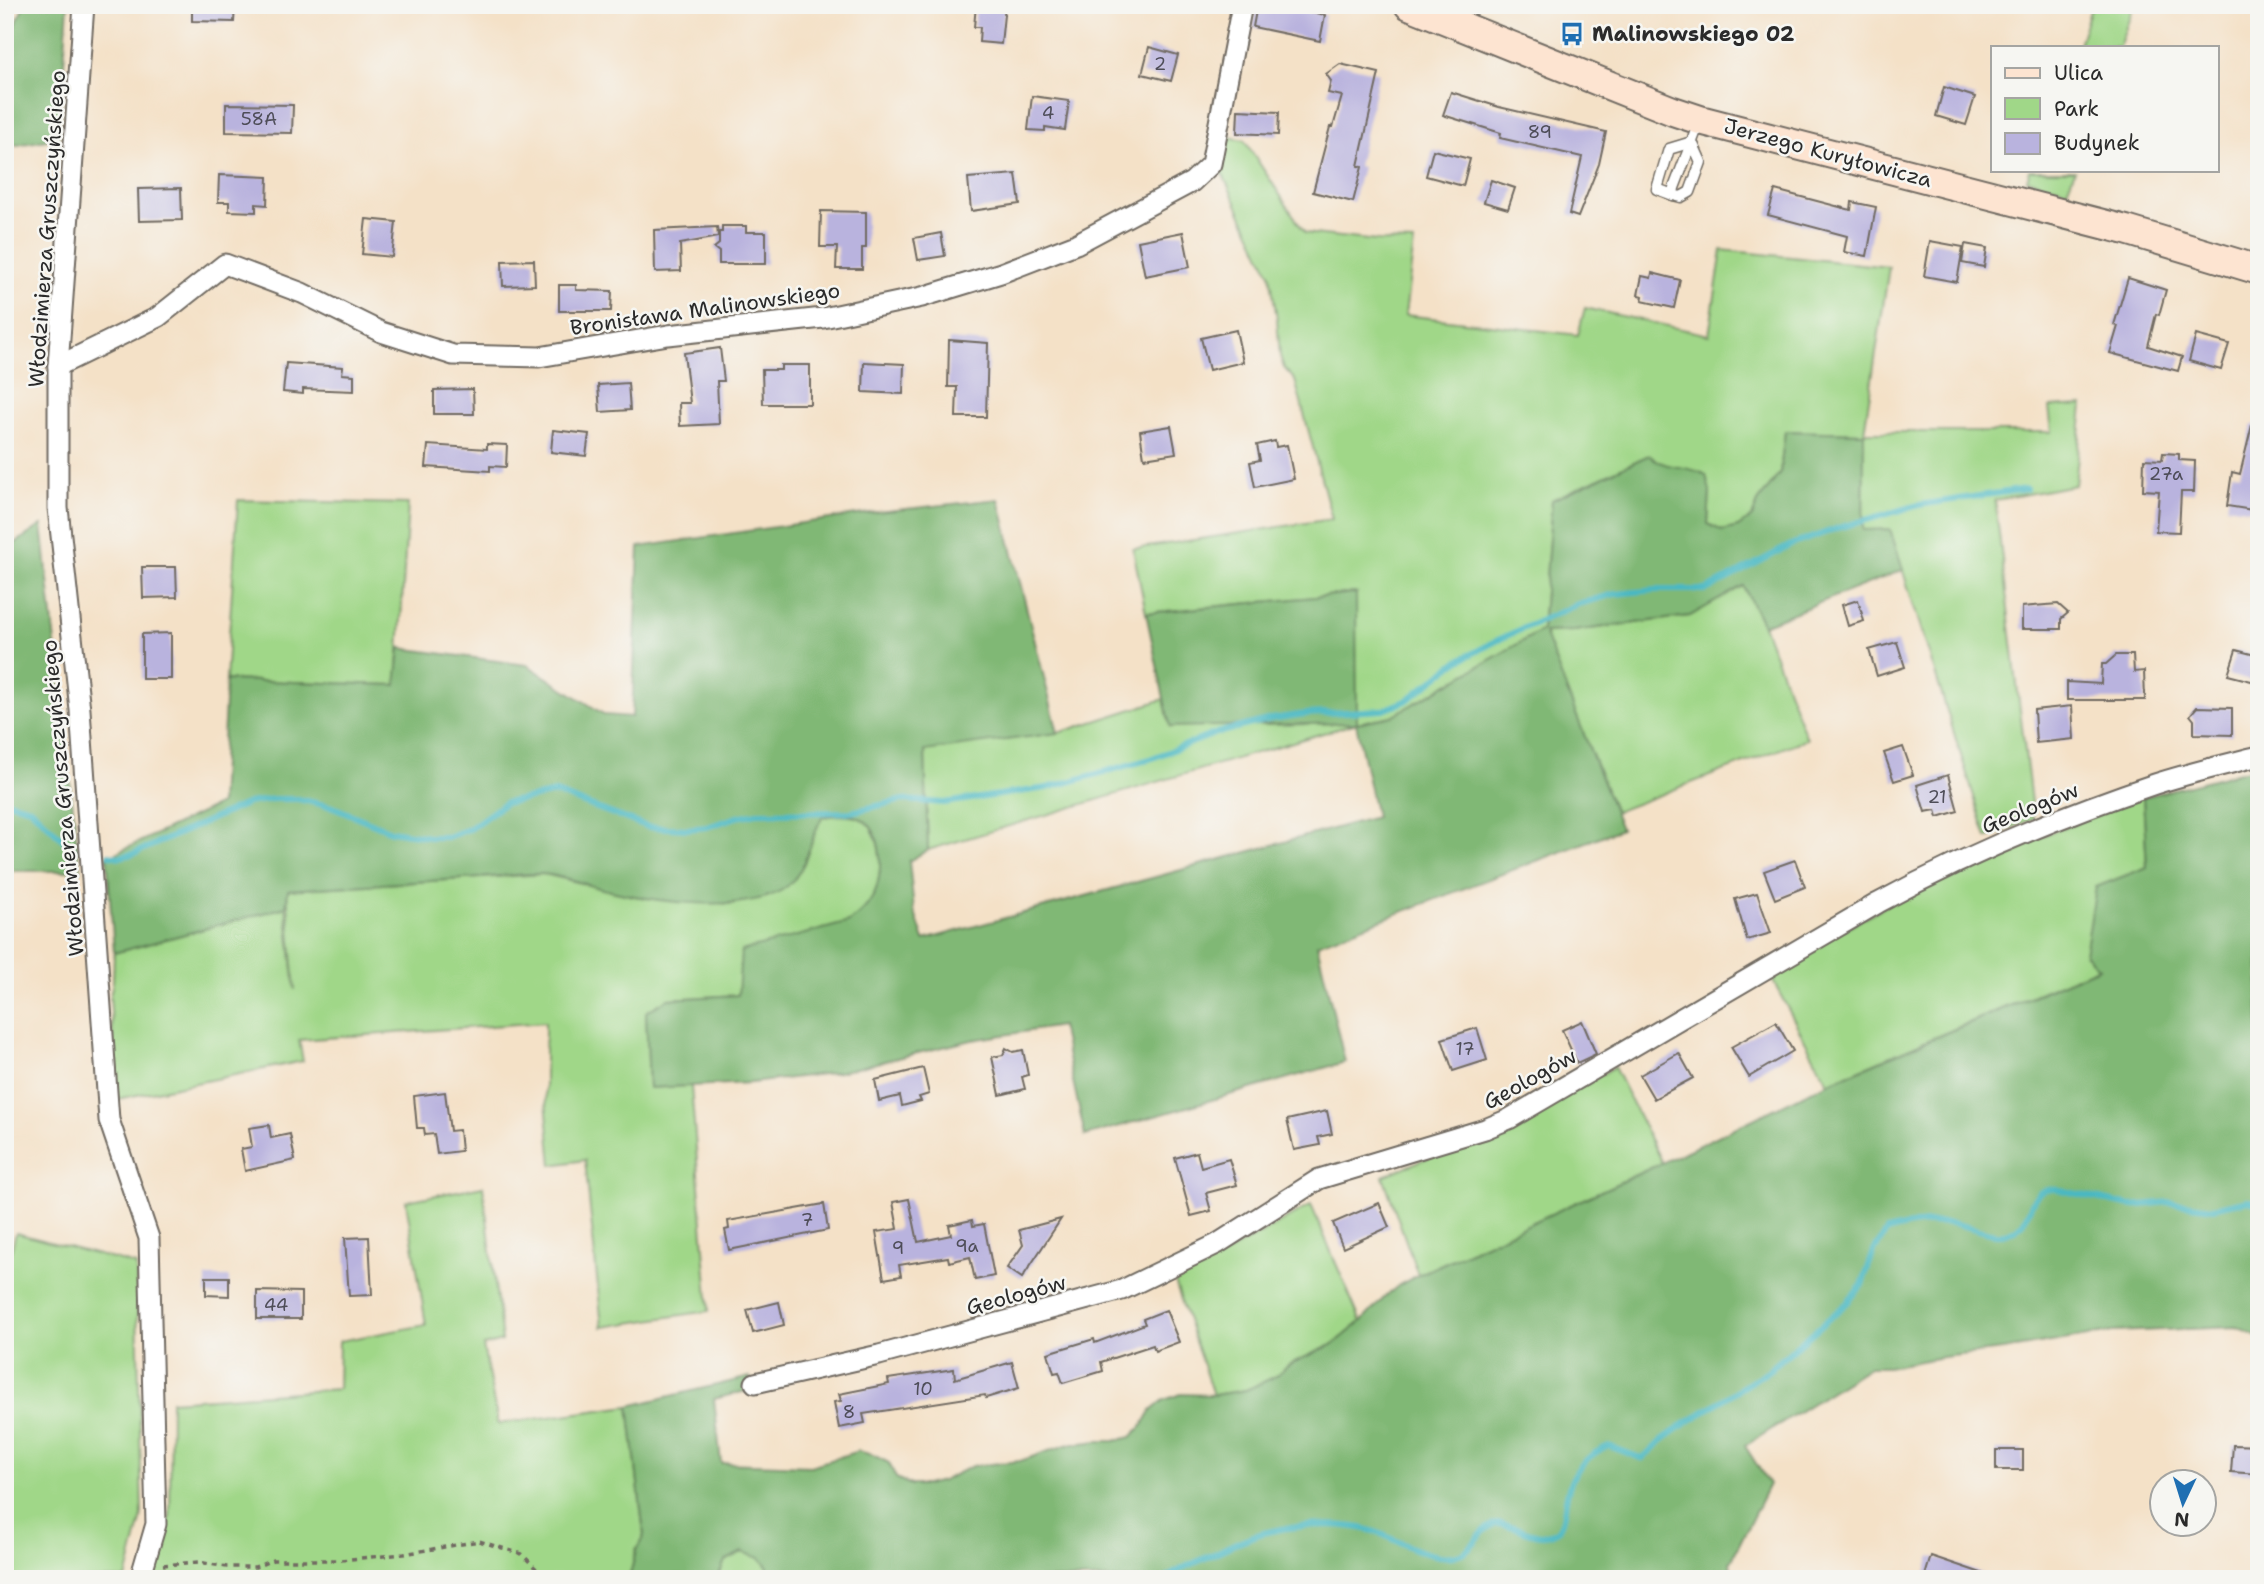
<svg xmlns="http://www.w3.org/2000/svg" width="2264" height="1584" font-family="'Shantell Sans',sans-serif">
	<rect width="100%" height="100%" fill="#f6f6f2"/>
	<filter id="ink" filterUnits="userSpaceOnUse"><feTurbulence type="fractalNoise" baseFrequency=".0143" numOctaves="2"/><feDisplacementMap in="SourceGraphic" scale="14" xChannelSelector="R" yChannelSelector="G"/><feConvolveMatrix kernelMatrix="1 2 1 2 8 2 1 2 1" color-interpolation-filters="sRGB"/></filter>
	<filter id="wash" filterUnits="userSpaceOnUse"><feTurbulence type="fractalNoise" baseFrequency=".00686" numOctaves="4" result="noise"/><feDisplacementMap in="SourceGraphic" scale="28" xChannelSelector="R" yChannelSelector="G"/><feGaussianBlur stdDeviation="1.57" result="paint"/><feColorMatrix in="noise" values="0 0 0 0 0 0 0 0 0 0 0 0 0 0 0 0 0 1.4 0 .05"/><feComposite in="paint" operator="in"/></filter>
	<g filter="url(#wash)">
		<rect width="100%" height="100%" fill="#f4e1c7"/>
		<g fill="#a0d788" stroke="#66815a" stroke-width="2">
			<polygon points="2092,5 2134,5 2119,47 2078,47"/>
			<polygon points="1223,136 1244,140 1305,233 1377,241 1414,242 1405,315 1578,335 1585,308 1709,335 1722,250 1889,267 1864,432 2052,432 2049,407 2083,405 2075,485 1995,500 2033,819 1987,838 1890,530 1863,530 1864,433 1785,431 1780,473 1758,502 1752,517 1739,527 1722,531 1708,524 1710,491 1677,467 1661,465 1649,456 1552,500 1542,630 1392,716 1357,723 928,850 925,750 1058,733 1164,699 1171,727 1356,593 1146,613 1133,549 1332,519 1295,380 1284,368 1280,356 1277,319 1270,274 1222,173"/>
			<polygon points="2030,170 2075,170 2067,190 2027,179"/>
			<polygon points="238,500 408,504 397,685 226,680"/>
			<polygon points="1743,585 1763,625 1807,739 1615,812 1543,632 1574,631 1690,616"/>
			<polygon points="2143,797 2147,868 2085,954 2099,967 1828,1083 1768,972 1940,875"/>
			<path d="M840 815C845 816 852 816 857 817 885 827 884 876 873 898 870 902 866 907 863 912L738 995 668 999 646 1012 649 1088 691 1086 709 1311 602 1327 585 1160 552 1165 545 1091V1022L299 1040 303 1061 117 1099 110 996 113 982 114 953 286 907 295 990 287 890 544 874 634 896 731 904 767 897 782 889 795 878 804 863 814 831 822 817Z"/>
			<polygon points="1614,1067 1662,1163 1418,1275 1383,1176 1537,1113"/>
			<polygon points="483,1186 502,1341 483,1346 498,1424 629,1406 644,1536 636,1551 629,1579 154,1579 170,1515 171,1401 338,1389 339,1341 426,1325 406,1201"/>
			<polygon points="1311,1205 1361,1322 1334,1344 1288,1365 1276,1376 1262,1384 1246,1390 1213,1395 1175,1282"/>
			<polygon points="16,1233 136,1265 142,1516 126,1579 5,1579 5,1272"/>
			<polygon points="742,1552 760,1558 772,1572 770,1579 717,1579 725,1561"/>
		</g>
		<g fill="#80b874" stroke="#567250" stroke-width="2">
			<polygon points="24,5 68,5 59,138 5,147 5,31 15,27"/>
			<path d="M1785 431 1864 433 1863 530 1890 529 1903 570 1763 625 1743 586 1690 616 1574 631 1544 632 1621 829 1317 944 1345 1062 1085 1136 1061 1026 972 1040 839 1072 751 1083 649 1088 646 1012 668 999 738 995 741 951 849 922C859 915 866 909 872 898 884 877 885 831 860 818 849 813 833 815 822 817 809 841 807 874 782 890 744 913 657 902 615 892 591 887 566 876 542 874 517 873 489 878 463 879 404 883 346 886 288 890L286 907 114 953 107 857 220 804 226 680 396 685 400 648 527 665 605 715 632 717 639 547 877 512 999 499 1058 733 925 751 928 850 909 861 914 910 924 940 1376 817 1356 723 1170 727 1146 613 1356 593 1357 723 1392 716 1542 630 1552 500 1649 455C1670 472 1684 463 1706 475L1710 491 1708 524 1722 531 1738 527 1752 517 1758 502 1780 473Z"/>
			<polygon points="42,525 80,871 5,871 5,550"/>
			<polygon points="2259,767 2259,1338 2237,1327 2112,1332 2003,1350 1943,1357 1887,1367 1869,1367 1745,1446 1769,1484 1730,1563 1732,1579 770,1579 772,1572 760,1558 742,1552 725,1561 717,1579 684,1579 683,1575 666,1576 665,1579 629,1579 636,1551 644,1535 629,1406 750,1377 750,1390 714,1399 721,1463 811,1466 858,1451 873,1455 889,1463 896,1478 911,1485 926,1485 942,1481 972,1466 1020,1461 1066,1445 1098,1441 1115,1441 1131,1437 1143,1425 1151,1411 1164,1400 1181,1394 1213,1395 1246,1390 1276,1376 1288,1365 1334,1344 1361,1322 1386,1296 1399,1285 1418,1275 1662,1163 1828,1083 2099,968 2085,954 2096,887 2147,867 2143,797"/>
		</g>
		<g fill="none" stroke-linecap="round" stroke-linejoin="round">
			<g stroke="#49b8c2" stroke-width="6">
				<polyline points="5,801 30,808 74,850"/>
				<polyline points="109,855 120,857 133,854 248,803 273,799 298,799 333,807 391,831 429,837 447,837 469,829 505,803 556,793 648,827 687,829 707,827 737,817 757,813 851,812 903,800 944,803 1047,788 1147,760 1217,733 1271,719 1306,714 1384,710 1406,701 1458,661 1504,637 1578,604 1615,594 1656,590 1706,590 1791,545 1841,527 1919,505 2026,489"/>
				<path d="M1166 1579C1176 1570 1191 1565 1203 1559 1221 1551 1239 1540 1257 1535 1288 1525 1341 1521 1373 1531 1398 1539 1426 1560 1453 1556 1477 1552 1479 1525 1499 1524 1517 1524 1539 1543 1556 1531 1566 1523 1564 1502 1568 1491 1573 1470 1589 1453 1609 1446L1643 1459 1661 1441 1686 1423 1769 1370 1847 1303 1862 1285 1874 1251 1887 1231C1909 1225 1927 1221 1950 1223 1967 1225 1995 1238 2008 1233 2037 1223 2023 1188 2055 1189L2131 1206 2170 1202 2213 1208 2248 1200 2259 1203"/>
			</g>
		</g>
		<g id="blocks">
			<g fill="#b9b3de">
				<polygon points="192,5 235,5 234,22 192,21"/>
				<polygon points="976,5 1005,5 1001,44 979,42 980,27 974,27"/>
				<polygon points="1257,5 1278,5 1325,15 1320,41 1253,27"/>
				<polygon points="1149,47 1178,55 1171,81 1142,74"/>
				<polygon points="1340,64 1379,73 1358,166 1362,167 1353,202 1313,192 1330,127 1333,127 1342,96 1328,93 1331,81 1326,74"/>
				<polygon points="1944,87 1975,97 1966,125 1936,116"/>
				<polygon points="1451,92 1499,107 1606,132 1599,164 1578,217 1569,214 1582,157 1500,138 1501,133 1443,115"/>
				<polygon points="1032,96 1069,101 1065,130 1045,127 1045,131 1028,130"/>
				<polygon points="226,104 293,105 292,133 226,132"/>
				<polygon points="1238,110 1279,112 1278,135 1237,133"/>
				<polygon points="1433,150 1470,159 1463,186 1426,176"/>
				<polygon points="1016,174 1020,204 971,211 968,178"/>
				<polygon points="219,175 268,177 267,205 256,204 256,212 229,211 229,202 218,202"/>
				<polygon points="1491,180 1515,188 1508,209 1484,202"/>
				<polygon points="181,188 182,220 139,221 138,189"/>
				<polygon points="1775,190 1851,210 1852,202 1876,207 1867,256 1844,252 1847,236 1768,215"/>
				<polygon points="821,211 866,212 866,248 862,248 862,269 836,269 837,247 820,247"/>
				<polygon points="366,219 396,222 392,257 362,254"/>
				<polygon points="722,226 746,226 746,232 766,232 766,264 719,264 719,252 714,248 719,244 719,232 722,232"/>
				<polygon points="717,227 718,237 680,244 681,271 655,272 654,230"/>
				<polygon points="1183,232 1190,267 1145,276 1138,241"/>
				<polygon points="941,233 945,256 918,260 914,238"/>
				<polygon points="1930,241 1963,247 1957,282 1924,276"/>
				<polygon points="1965,244 1987,248 1984,267 1962,263"/>
				<polygon points="534,260 535,285 503,286 502,261"/>
				<polygon points="1652,273 1680,280 1674,308 1642,301 1643,296 1638,295 1642,276 1651,278"/>
				<polygon points="2128,278 2166,290 2159,315 2156,314 2148,346 2182,357 2178,371 2110,353 2118,326 2114,325"/>
				<polygon points="559,285 576,285 576,290 612,291 611,311 559,311"/>
				<polygon points="1236,330 1243,362 1209,370 1201,338"/>
				<polygon points="2196,335 2229,344 2221,370 2189,361"/>
				<polygon points="949,340 988,343 986,417 956,417 957,387 948,387"/>
				<polygon points="720,348 724,381 717,381 719,424 680,426 679,403 690,403 684,353"/>
				<polygon points="864,362 904,364 903,394 863,392"/>
				<polygon points="286,363 343,367 342,374 354,375 354,391 303,389 303,394 283,392"/>
				<polygon points="781,365 810,365 810,404 763,404 762,370 781,370"/>
				<polygon points="628,383 630,410 600,412 598,385"/>
				<polygon points="473,389 474,414 434,414 434,390"/>
				<polygon points="2252,425 2259,425 2259,511 2227,506 2232,472 2240,474"/>
				<polygon points="1171,426 1176,453 1144,458 1140,431"/>
				<polygon points="553,430 589,434 586,456 551,452"/>
				<polygon points="1275,441 1276,447 1287,445 1294,479 1255,487 1250,462 1260,460 1257,445"/>
				<polygon points="487,444 507,445 506,467 490,466 490,471 426,467 428,445 487,449"/>
				<polygon points="2163,453 2179,454 2179,460 2195,461 2194,492 2181,492 2179,532 2156,531 2159,491 2143,490 2144,459 2162,460"/>
				<polygon points="142,567 176,567 177,597 143,598"/>
				<polygon points="1858,600 1864,621 1848,626 1842,605"/>
				<polygon points="2058,604 2068,613 2061,619 2061,629 2022,629 2022,607"/>
				<polygon points="171,633 171,679 142,679 142,634"/>
				<polygon points="1897,642 1905,667 1877,676 1869,650"/>
				<polygon points="2236,650 2259,656 2259,683 2228,675"/>
				<polygon points="2116,655 2133,655 2134,672 2144,671 2145,700 2067,700 2067,682 2101,684 2102,664 2106,664"/>
				<polygon points="2072,706 2074,739 2036,743 2034,710"/>
				<polygon points="2197,707 2232,708 2232,735 2194,734 2194,720 2190,715"/>
				<polygon points="1903,747 1913,775 1894,781 1884,753"/>
				<polygon points="1948,775 1958,811 1938,817 1936,810 1925,812 1917,785"/>
				<polygon points="1795,860 1805,887 1775,899 1764,871"/>
				<polygon points="1757,893 1771,933 1747,940 1735,899"/>
				<polygon points="1582,1021 1596,1054 1577,1063 1562,1030"/>
				<polygon points="1776,1022 1793,1051 1749,1077 1731,1047"/>
				<polygon points="1477,1028 1487,1060 1453,1071 1442,1039"/>
				<polygon points="1006,1048 1013,1052 1023,1050 1028,1075 1022,1077 1025,1089 1000,1095 992,1057 1003,1055"/>
				<polygon points="1679,1053 1693,1078 1654,1099 1640,1075"/>
				<polygon points="923,1068 929,1094 919,1097 921,1101 902,1106 900,1096 879,1101 875,1080"/>
				<polygon points="445,1092 450,1131 459,1130 461,1151 437,1154 434,1134 425,1135 424,1128 417,1128 414,1096"/>
				<polygon points="1327,1111 1332,1134 1318,1137 1320,1145 1294,1150 1287,1120"/>
				<polygon points="269,1125 271,1138 290,1134 295,1160 245,1171 241,1149 252,1147 249,1128"/>
				<polygon points="1197,1152 1201,1167 1229,1159 1237,1185 1206,1193 1211,1211 1191,1216 1175,1158"/>
				<polygon points="909,1199 918,1242 951,1235 949,1225 972,1220 973,1226 984,1224 994,1276 975,1280 970,1257 949,1262 948,1257 899,1265 901,1276 884,1279 876,1232 898,1229 893,1202"/>
				<polygon points="1379,1203 1389,1227 1343,1248 1333,1223"/>
				<polygon points="824,1204 828,1230 729,1250 725,1230 729,1229 728,1221"/>
				<polygon points="1061,1219 1022,1278 1007,1268 1023,1245 1019,1230"/>
				<polygon points="369,1237 372,1295 349,1296 345,1238"/>
				<polygon points="206,1277 229,1277 229,1296 206,1295"/>
				<polygon points="257,1291 301,1292 301,1319 257,1319"/>
				<polygon points="779,1302 784,1325 753,1333 747,1310"/>
				<polygon points="1166,1310 1179,1342 1155,1351 1153,1345 1101,1362 1103,1371 1063,1383 1059,1372 1054,1373 1048,1353 1094,1339 1095,1343 1145,1324 1143,1319"/>
				<polygon points="1012,1362 1019,1388 986,1398 985,1395 863,1414 865,1423 839,1428 834,1402 841,1401 839,1394 889,1384 888,1379 954,1369 955,1379"/>
				<polygon points="2233,1445 2259,1446 2259,1474 2231,1472"/>
				<rect x="1996" y="1450" width="27" height="20"/>
				<polygon points="1931,1556 1990,1576 1989,1579 1924,1579"/>
			</g>
		</g>
	</g>
	<g filter="url(#ink)">
		<use href="#blocks" fill-opacity="0" stroke="#716b62" stroke-width="2"/>
		<g fill="none" stroke-linecap="round" stroke-linejoin="round">
			<g stroke="#716b62" stroke-width="13">
				<g id="lane">
					<polyline points="1692,142 1701,162 1690,192 1681,197 1673,195 1674,188 1699,123"/>
					<polyline points="1673,195 1657,189 1669,149 1692,142"/>
				</g>
			</g>
			<g stroke="#716b62" stroke-width="23">
				<g id="street">
					<polyline points="84,5 58,366 58,508 80,710 109,1120 149,1238 156,1524 140,1579"/>
					<polyline points="58,366 158,317 225,264 302,293 381,332 453,355 539,357 668,335 823,318 922,297 1001,273 1076,244 1192,182 1211,164 1242,5"/>
					<path d="M755 1383 879 1355 1122 1290 1217 1244 1319 1179 1485 1129 1509 1119 1878 903C1966 855 2060 816 2155 784 2189 773 2224 765 2259 756"/>
				</g>
			</g>
			<g stroke="#716b62" stroke-width="32">
				<polyline id="secondary" points="1409,5 1673,111 1700,120 2126,230 2259,270"/>
			</g>
			<polyline stroke="#716b62" stroke-width="3.5" stroke-dasharray="5 5" stroke-linecap="butt" points="163,1565 198,1562 227,1567 255,1567 273,1560 340,1560 404,1554 479,1541 522,1554 543,1576 548,1579"/>
			<use href="#lane" stroke="#fff" stroke-width="10"/>
			<use href="#street" stroke="#fff" stroke-width="19"/>
			<use href="#secondary" stroke="#fde4d1" stroke-width="28"/>
		</g>
	</g>
	<defs>
		<g id="bus-bare" transform="scale(1.89)"><path d="M-5-6H5V4H4V6H2V4H-2V6H-4V4H-5ZM-3.5-4V0h7V-4ZM-3.5 1.2v1.5H-2V1.2ZM2 1.2v1.5H3.5V1.2Z" fill="#1f6fb2" stroke="#f6f6f2" stroke-width="2.5" paint-order="stroke"/></g>
	</defs>
	<g fill-rule="evenodd">
		<use href="#bus-bare" x="1572" y="34"/>
	</g>
	<g text-anchor="middle" stroke-width="5" stroke-linejoin="round" paint-order="stroke">
		<g font-size="18" fill="#4e4d58">
			<text x="1160" y="70">2</text>
			<text x="1048" y="119">4</text>
			<text x="259" y="125">58A</text>
			<text x="1540" y="138">89</text>
			<text x="2166" y="480">27a</text>
			<text x="1937" y="803">21</text>
			<text x="1465" y="1055">17</text>
			<text x="807" y="1226">7</text>
			<text x="967" y="1252">9a</text>
			<text x="898" y="1254">9</text>
			<text x="276" y="1311">44</text>
			<text x="923" y="1395">10</text>
			<text x="849" y="1418">8</text>
		</g>
		<g font-size="21" font-weight="bold" fill="#2b2b2b" stroke="#f6f6f2" text-anchor="start">
			<text x="1592" y="41">Malinowskiego 02</text>
		</g>
		<g font-size="21" fill="#2b2b2b" stroke="#f6f6f2">
			<text transform="translate(1828 153) rotate(15)" y="7">Jerzego Kuryłowicza</text>
			<text transform="translate(47 229) rotate(-86)" y="7">Włodzimierza Gruszczyńskiego</text>
			<text transform="translate(705 309) rotate(-8)" y="7">Bronisława Malinowskiego</text>
			<text transform="translate(63 798) rotate(-95)" y="7">Włodzimierza Gruszczyńskiego</text>
			<text transform="translate(2030 808) rotate(-22)" y="7">Geologów</text>
			<text transform="translate(1530 1079) rotate(-29)" y="7">Geologów</text>
			<text transform="translate(1016 1295) rotate(-15)" y="7">Geologów</text>
		</g>
	</g>
	<rect width="2264" height="1584" fill="none" stroke="#f6f6f2" stroke-width="28"/>
	<rect x="1991" y="46" width="228" height="126" fill="#f6f6f2" stroke="#a5a5a2" stroke-width="2"/>
	<rect x="2005" y="68" width="35" height="10" fill="#fde4d1" stroke="#a5a5a2" stroke-width="2"/>
	<text x="2054" y="80" font-size="21" fill="#2b2b2b">Ulica</text>
	<rect x="2005" y="98" width="35" height="21" fill="#a0d788" stroke="#a5a5a2" stroke-width="2"/>
	<text x="2054" y="116" font-size="21" fill="#2b2b2b">Park</text>
	<rect x="2005" y="133" width="35" height="21" fill="#b9b3de" stroke="#a5a5a2" stroke-width="2"/>
	<text x="2054" y="150" font-size="21" fill="#2b2b2b">Budynek</text>
	<g transform="translate(2183 1503) rotate(184)"><circle r="33" fill="#f6f6f2" stroke="#a5a5a2" stroke-width="2"/>
	<path d="M0-5L12 26L0 18L-12 26Z" fill="#1f6fb2"/>
	<text y="-10" font-size="19" font-weight="bold" text-anchor="middle" fill="#2b2b2b">N</text>
	</g>
</svg>
